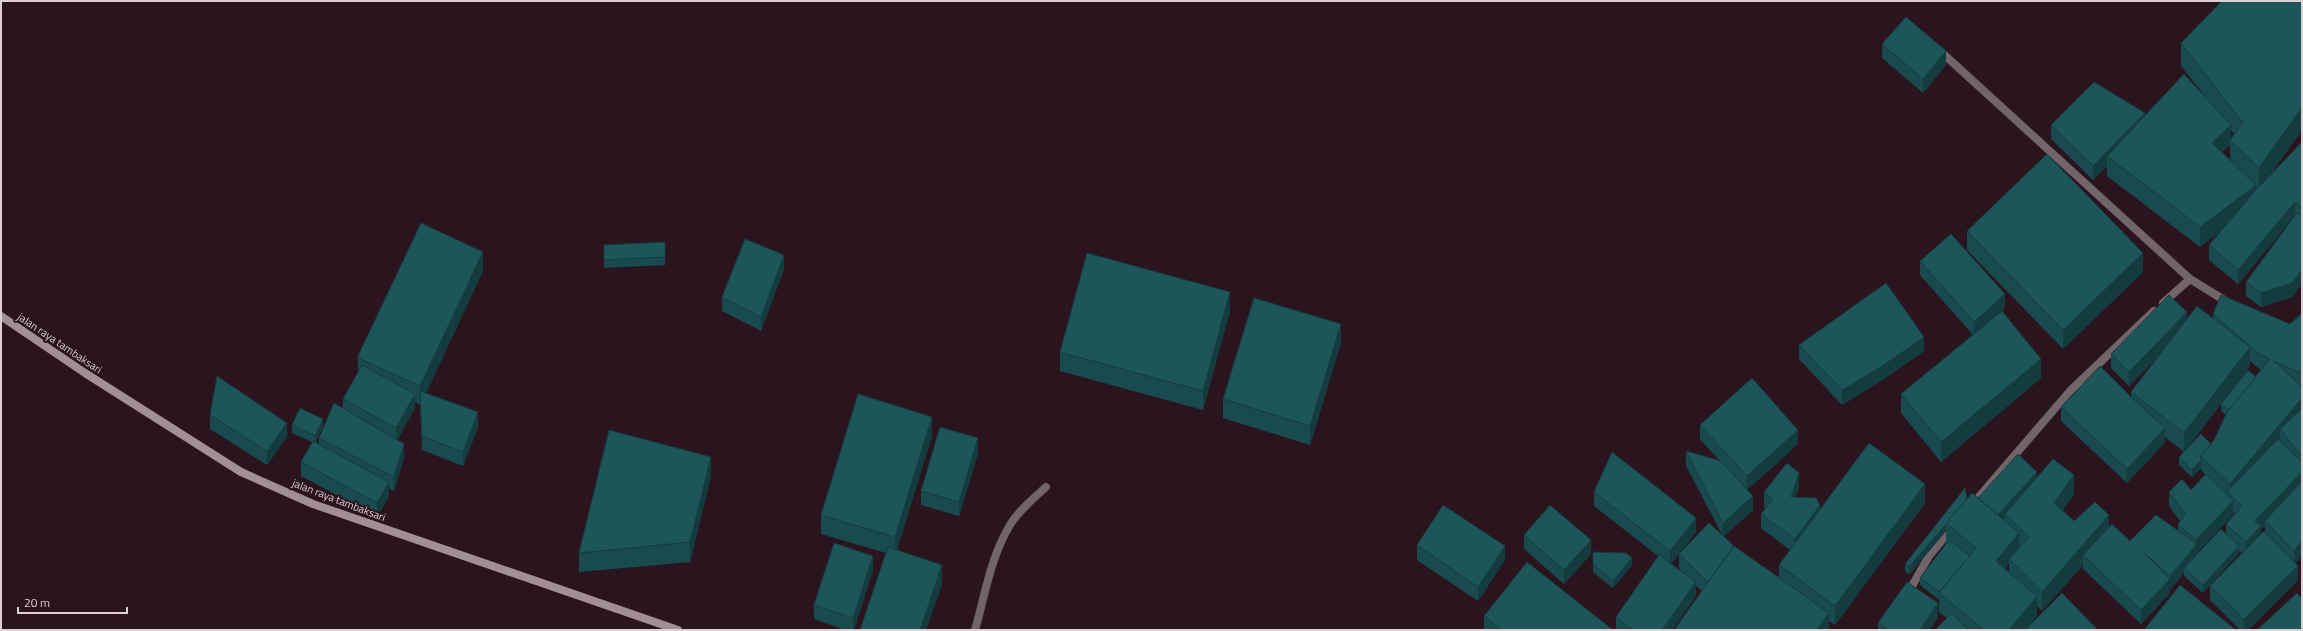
<svg xmlns="http://www.w3.org/2000/svg" width="2303" height="631" font-family="'Titillium Web',sans-serif">
	<rect width="100%" height="100%" fill="#2a151f"/>
	<g fill="none" stroke-linecap="round" stroke-linejoin="round">
		<g stroke="#71656a" stroke-width="8">
			<polyline points="1939,50 2190,279"/>
			<polyline points="2163,303 2190,279 2229,303"/>
			<polyline points="1971,506 2070,391 2154,311"/>
			<polyline points="1907,595 1929,556 1953,527"/>
			<path d="M975 630C985 595 991 556 1010 525 1019 510 1034 498 1046 487"/>
		</g>
		<polyline stroke="#a28f96" stroke-width="8" points="1,316 85,373 241,472 313,504 678,630"/>
	</g>
	<g fill="#194a4d" fill-rule="evenodd">
		<path d="M2181 43 2302 130 2267 179 2302 144V284L2292 297 2261 307 2246 296V282L2295 216 2238 284 2209 260V245L2222 230 2200 247 2107 176V166L2093 180 2051 139V125L2145 116 2207 99 2181 66ZM2231 130 2234 134 2231 138ZM2230 145V160L2222 152Z"/>
		<polygon points="1882,44 1946,65 1923,93 1882,58"/>
		<polygon points="1967,231 2143,272 2063,349 1967,250"/>
		<polygon points="604,245 665,257 665,265 604,268"/>
		<polygon points="1920,261 2005,308 2002,311 2041,378 1941,462 1901,413 1901,394 1973,335 1920,275"/>
		<polygon points="784,269 761,331 722,311 722,297"/>
		<polygon points="483,271 426,393 478,427 463,466 422,450 420,405 415,402 415,408 397,440 404,458 394,491 389,488 389,496 377,517 301,476 301,462 312,442 292,433 292,425 323,419 316,443 319,444 319,438 343,408 343,399 358,373 358,356"/>
		<polygon points="1230,311 1203,410 1060,371 1060,352"/>
		<path d="M2302 313V556L2296 563 2298 580 2248 630H2240L2210 600V586L2242 553 2239 551V553L2203 593 2184 576V573L2170 590V589V593L2141 624 2083 569V565L2042 611 2037 606V616L2027 628 2098 630H1935L1947 618 1939 612V600L1920 585V578L1947 543 1946 542V531L1909 575 1905 571V564L1967 499 1978 498 2037 477 2074 494 2063 510 2074 521 2109 527 2130 541 2178 531V524L2180 521 2169 506V492L2191 490 2206 475 2201 470V468L2192 477 2179 465V457L2211 444 2214 440 2226 415 2221 411V404L2184 452 2165 437V442L2127 483 2061 421V407L2131 397V392L2159 356 2129 386 2111 368V354L2187 318H2213V314L2290 324ZM2250 361 2258 368 2262 370 2256 377 2230 392 2250 366ZM2233 512 2235 514 2226 524V534L2197 555V553ZM2265 526V531L2261 534V529ZM2009 563V573L2005 569Z"/>
		<polygon points="1341,343 1310,445 1223,418 1223,399"/>
		<polygon points="1799,345 1924,351 1881,381 1842,405 1799,359"/>
		<polygon points="210,415 287,437 267,465 210,429"/>
		<polygon points="1700,425 1798,444 1747,490 1753,510 1723,537 1733,547 1779,577 1779,565 1790,550 1761,528 1761,514 1766,508 1764,507 1764,492 1799,487 1796,497 1820,509 1925,503 1835,625 1829,621 1829,630 1702,591 1696,586 1696,596 1672,630 1616,630 1616,617 1658,556 1594,506 1594,492 1696,532 1671,564 1682,572 1679,568 1679,554 1723,536 1686,466 1686,451 1720,461 1700,439"/>
		<polygon points="932,436 897,550 942,584 926,630 860,630 886,553 821,534 821,515"/>
		<polygon points="978,453 959,516 921,505 921,491"/>
		<polygon points="711,476 690,562 579,572 579,553"/>
		<polygon points="1524,535 1591,554 1564,584 1524,549"/>
		<polygon points="1417,545 1505,560 1478,601 1417,560"/>
		<polygon points="1593,552 1632,565 1613,588 1593,572"/>
		<polygon points="873,570 854,630 845,630 814,619 814,605"/>
		<polygon points="1484,616 1613,630 1484,630"/>
		<polygon points="1938,617 1930,630 1878,630 1878,623"/>
	</g>
	<g fill="#143c3e">
		<polygon points="1946,51 1946,65 1923,93 1923,79"/>
		<polygon points="2302,107 2302,130 2259,190 2259,168"/>
		<polygon points="2145,113 2145,128 2107,156 2107,166 2093,180 2093,166"/>
		<polygon points="2231,125 2231,141 2230,140 2230,145 2212,162 2212,143"/>
		<polygon points="2256,185 2256,204 2200,247 2200,227"/>
		<polygon points="2295,202 2295,216 2238,284 2238,270"/>
		<polygon points="483,252 483,271 421,404 420,386"/>
		<polygon points="2143,253 2143,272 2063,349 2063,330"/>
		<polygon points="784,255 784,269 761,331 761,317"/>
		<polygon points="2302,270 2302,284 2292,297 2261,307 2261,293"/>
		<polygon points="1230,292 1230,311 1203,410 1203,391"/>
		<polygon points="2005,294 2005,308 1974,336 1974,322"/>
		<polygon points="2187,312 2187,327 2129,386 2129,372"/>
		<polygon points="1341,324 1341,343 1310,445 1310,426"/>
		<polygon points="1924,337 1924,351 1881,381 1842,405 1842,390"/>
		<polygon points="2250,347 2250,366 2184,452 2184,433"/>
		<polygon points="2041,359 2041,378 1941,462 1941,442"/>
		<polygon points="415,394 415,408 396,443 396,428"/>
		<polygon points="2302,398 2302,413 2280,429 2280,438 2232,496 2230,495 2230,484"/>
		<polygon points="478,412 478,427 463,466 463,452"/>
		<polygon points="932,417 932,436 895,556 895,537"/>
		<polygon points="323,419 323,427 315,443 315,436"/>
		<polygon points="287,423 287,437 267,465 267,451"/>
		<polygon points="2165,428 2165,442 2127,483 2127,469"/>
		<polygon points="1798,430 1798,444 1747,490 1747,476"/>
		<polygon points="978,438 978,453 959,516 959,502"/>
		<polygon points="404,444 404,458 394,491 394,477"/>
		<polygon points="711,457 711,476 690,562 690,542"/>
		<polygon points="2201,460 2201,468 2192,477 2192,470"/>
		<polygon points="2037,472 2037,486 2005,514 2005,521 1997,530 1997,516"/>
		<polygon points="2302,472 2302,487 2265,521 2265,526 2261,529 2261,541 2246,557 2246,542 2255,521"/>
		<polygon points="1799,473 1799,487 1791,511 1791,497"/>
		<polygon points="2074,475 2074,494 2054,522 2054,503"/>
		<polygon points="389,482 389,496 377,517 377,503"/>
		<polygon points="1925,484 1925,503 1835,625 1835,606"/>
		<polygon points="1753,496 1753,510 1723,537 1723,523"/>
		<polygon points="2233,501 2233,515 2197,553 2197,558 2184,568 2184,573 2170,590 2170,576 2196,545 2196,540"/>
		<polygon points="1820,505 1820,519 1795,553 1795,539"/>
		<polygon points="2109,515 2109,534 2083,555 2083,565 2042,611 2042,592"/>
		<polygon points="1696,518 1696,532 1670,565 1670,551"/>
		<polygon points="1946,524 1946,531 1909,575 1909,567"/>
		<polygon points="2019,533 2019,552 2009,559 2009,563 1996,580 1996,561"/>
		<polygon points="1591,540 1591,554 1564,584 1564,570"/>
		<polygon points="2302,541 2302,556 2294,565 2294,551"/>
		<polygon points="1505,546 1505,560 1478,601 1478,587"/>
		<polygon points="2239,546 2239,553 2203,593 2203,585"/>
		<polygon points="873,556 873,570 854,630 853,630 853,618"/>
		<polygon points="1632,558 1632,565 1613,588 1613,581"/>
		<polygon points="942,565 942,584 926,630 920,630"/>
		<polygon points="2298,566 2298,580 2248,630 2244,630 2244,619"/>
		<polygon points="2170,579 2170,593 2141,624 2141,610"/>
		<polygon points="1696,582 1696,596 1672,630 1662,630"/>
		<polygon points="2037,596 2037,616 2025,630 2009,630"/>
		<polygon points="1938,603 1938,617 1930,630 1920,630"/>
		<polygon points="1829,613 1829,630 1817,630"/>
	</g>
	<g fill="#1d5659" stroke="#143c3e">
		<polygon points="2222,1 2302,1 2302,107 2259,168 2230,140 2243,123 2181,43"/>
		<polygon points="1906,17 1946,51 1923,79 1882,44"/>
		<polygon points="2184,74 2231,125 2212,143 2256,185 2200,227 2107,156"/>
		<polygon points="2094,82 2145,113 2093,166 2051,125"/>
		<polygon points="2301,143 2302,144 2302,208 2295,202 2238,270 2209,245 2256,190"/>
		<polygon points="2047,154 2143,253 2063,330 1967,231"/>
		<polygon points="2297,213 2302,216 2302,270 2292,283 2261,293 2246,282"/>
		<polygon points="421,223 483,252 420,386 362,360 358,356"/>
		<polygon points="1951,234 2005,294 1974,322 1920,261"/>
		<polygon points="745,239 784,255 761,317 722,297"/>
		<polygon points="665,242 665,257 604,260 604,245"/>
		<polygon points="1087,253 1230,292 1203,391 1060,352"/>
		<polygon points="1886,283 1924,337 1881,367 1842,390 1799,345"/>
		<polygon points="2169,295 2187,312 2129,372 2111,354"/>
		<polygon points="2221,295 2290,324 2302,313 2302,374 2274,361 2302,387 2302,398 2230,484 2201,456 2214,440 2229,408 2270,359 2258,353 2213,314"/>
		<polygon points="1254,298 1341,324 1310,426 1223,399"/>
		<polygon points="2197,306 2250,347 2184,433 2131,392"/>
		<polygon points="2002,311 2041,359 1941,442 1901,394"/>
		<polygon points="362,365 415,394 396,428 343,399"/>
		<polygon points="2100,366 2131,397 2165,428 2127,469 2061,407"/>
		<polygon points="2248,370 2256,377 2229,410 2221,404"/>
		<polygon points="217,376 287,423 267,451 210,415"/>
		<polygon points="1752,378 1798,430 1747,476 1700,425"/>
		<polygon points="420,391 478,412 463,452 422,436"/>
		<polygon points="858,394 932,417 895,537 821,515"/>
		<polygon points="334,403 404,444 394,477 319,438"/>
		<polygon points="300,408 323,419 315,436 292,425"/>
		<polygon points="2302,408 2302,457 2280,429"/>
		<polygon points="940,427 978,438 959,502 921,491"/>
		<polygon points="609,430 711,457 690,542 579,553"/>
		<polygon points="2201,434 2211,444 2201,456 2201,460 2192,470 2179,457"/>
		<polygon points="2278,439 2302,462 2302,472 2255,521 2261,526 2246,542 2226,524 2242,506 2227,492"/>
		<polygon points="313,441 389,482 377,503 301,462"/>
		<polygon points="1869,443 1925,484 1835,606 1779,565"/>
		<polygon points="1686,451 1721,461 1753,496 1723,523"/>
		<polygon points="1612,452 1696,518 1670,551 1594,492"/>
		<polygon points="2018,454 2037,472 1998,515 1978,498"/>
		<polygon points="2053,459 2074,475 2054,503 2074,521 2095,502 2109,515 2042,592 2009,559 2029,537 2005,514"/>
		<polygon points="1787,463 1799,473 1791,497 1816,498 1820,505 1795,539 1761,514 1773,499 1764,492"/>
		<polygon points="2206,474 2233,501 2196,540 2178,524 2186,514 2169,492 2182,479 2191,490"/>
		<polygon points="2302,481 2302,541 2294,551 2265,521"/>
		<polygon points="1965,488 1967,499 1947,523 1909,567 1905,564"/>
		<polygon points="1972,493 2019,533 1996,561 2037,596 2009,630 1984,630 1939,593 1976,548 1946,523"/>
		<polygon points="1443,505 1505,546 1478,587 1417,545"/>
		<polygon points="1550,505 1591,540 1564,570 1524,535"/>
		<polygon points="2156,515 2197,544 2170,576 2142,551 2170,579 2141,610 2083,555 2112,524 2130,541"/>
		<polygon points="1709,523 1733,545 1729,553 1708,582 1679,554"/>
		<polygon points="2221,529 2239,546 2203,585 2184,568"/>
		<polygon points="2264,531 2298,566 2244,619 2210,586"/>
		<polygon points="1949,540 1970,556 1939,592 1920,578"/>
		<polygon points="834,543 873,556 853,618 814,605"/>
		<polygon points="1734,546 1829,613 1817,630 1674,630"/>
		<polygon points="888,547 942,565 920,630 860,630"/>
		<polygon points="1593,552 1626,553 1632,558 1613,581 1593,564"/>
		<polygon points="1659,555 1696,582 1662,630 1633,630 1616,617"/>
		<polygon points="1527,562 1613,630 1502,630 1484,616"/>
		<polygon points="1907,582 1938,603 1920,630 1889,630 1878,623"/>
		<polygon points="2180,585 2236,630 2144,630"/>
		<polygon points="2062,593 2098,630 2025,630"/>
		<polygon points="2297,593 2302,599 2302,630 2257,630"/>
		<polygon points="1952,613 1968,630 1935,630"/>
	</g>
	<g text-anchor="middle" stroke-width="4" stroke-linejoin="round" paint-order="stroke">
		<g font-size="11" fill="#decfd5" stroke="#2a151f">
			<text transform="translate(60 343) rotate(34)" y="4">jalan raya tambaksari</text>
			<text transform="translate(339 500) rotate(21)" y="4">jalan raya tambaksari</text>
		</g>
	</g>
	<rect width="2303" height="631" fill="none" stroke="#decfd5" stroke-width="4"/>
	<path d="M18 607v6h109v-6" fill="none" stroke="#decfd5" stroke-width="2"/>
	<text x="24" y="607" font-size="12" fill="#decfd5" stroke="#2a151f" stroke-width="3" paint-order="stroke">20 m</text>
</svg>
